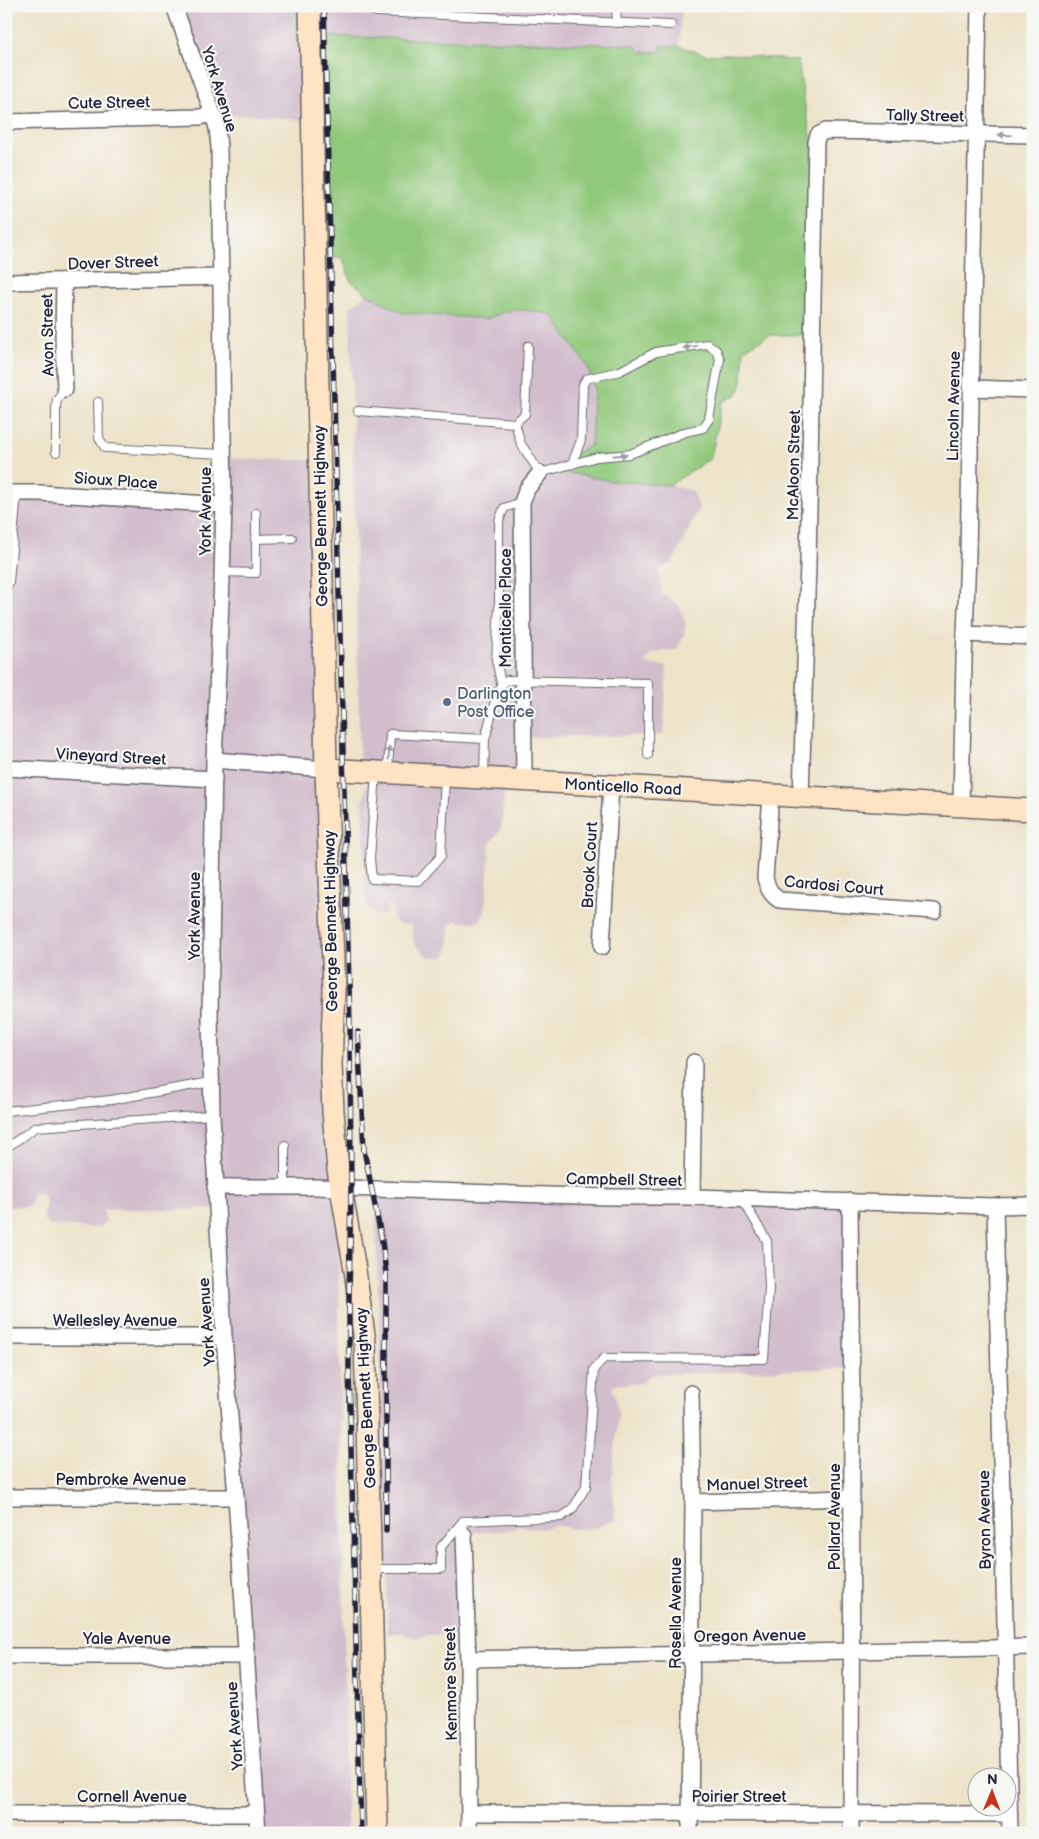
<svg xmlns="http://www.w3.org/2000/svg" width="1039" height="1839" font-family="'Balsamiq Sans',sans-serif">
	<rect width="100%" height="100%" fill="#f6f6f2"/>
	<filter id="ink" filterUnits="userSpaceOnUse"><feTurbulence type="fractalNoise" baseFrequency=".02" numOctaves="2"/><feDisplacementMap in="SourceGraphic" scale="10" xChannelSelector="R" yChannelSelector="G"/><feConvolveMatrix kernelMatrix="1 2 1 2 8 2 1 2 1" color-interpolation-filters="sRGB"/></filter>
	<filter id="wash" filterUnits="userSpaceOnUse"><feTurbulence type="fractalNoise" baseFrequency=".0096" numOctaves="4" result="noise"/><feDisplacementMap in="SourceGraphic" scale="20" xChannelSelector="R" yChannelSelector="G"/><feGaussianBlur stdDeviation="1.12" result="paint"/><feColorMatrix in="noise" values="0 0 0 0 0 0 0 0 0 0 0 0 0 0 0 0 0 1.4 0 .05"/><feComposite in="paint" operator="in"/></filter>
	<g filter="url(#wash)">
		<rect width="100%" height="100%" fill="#ede3c8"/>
		<g fill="#d1bdcc">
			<polygon points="175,6 682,6 679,46 661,46 660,52 642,52 311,121 239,114 218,118"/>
			<polygon points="367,294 403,313 488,319 499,313 516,309 551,314 588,367 594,387 591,445 573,455 563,472 612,481 665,484 693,491 699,508 672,564 659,569 661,594 678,604 686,623 684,636 677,649 654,653 644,663 667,667 663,735 529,737 527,782 505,784 501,830 490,843 487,892 483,915 479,922 460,922 456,920 450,925 448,952 443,958 427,956 414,943 411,924 400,925 393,919 392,906 388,905 385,915 376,916 366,903 363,801 369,777 360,772 350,307"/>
			<polygon points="226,459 319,460 336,1115 347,1833 261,1833 219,1211 204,1209 103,1210 106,1221 99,1228 50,1226 43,1220 46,1200 40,1193 33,1193 30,1206 6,1207 6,497 221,506"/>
			<polygon points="375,1192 855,1205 850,1368 656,1374 649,1376 642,1383 615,1385 612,1389 615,1395 618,1415 612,1479 615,1520 594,1528 573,1529 557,1525 541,1529 518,1526 511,1530 465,1533 465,1634 428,1635 420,1639 401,1633 388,1634"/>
		</g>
		<path fill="#91c97c" stroke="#5a765c" d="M311 36 634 45 642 52H660L661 46H679L706 55 730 54 798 61 806 112 816 160 814 335H769L744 350 742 381 740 389 736 395 722 402 711 458 670 485 612 481 563 472 573 455 591 445 594 387 588 367 551 314C527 310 510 306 488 319L403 313 367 294 350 280 343 258 316 253Z"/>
	</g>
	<g filter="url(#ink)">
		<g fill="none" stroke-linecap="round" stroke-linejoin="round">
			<g stroke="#69666c" stroke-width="10">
				<g id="lane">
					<polyline points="362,6 377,12 671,25"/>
					<polyline points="616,23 617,6"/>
					<polyline points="98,402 99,438 105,448 223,454"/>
					<polyline points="358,411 515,423 521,444 540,473 597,457 630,454 685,432 703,428 709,419 720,359 716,350 707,344 656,352 620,371 586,379 583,384 581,440 572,464"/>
					<polyline points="515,423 525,414 528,346"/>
					<polyline points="56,452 56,407 57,399 65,389"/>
					<polyline points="255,539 292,538"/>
					<polyline points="222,572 256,573 256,513"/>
					<polyline points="6,588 9,582 17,493"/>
					<polyline points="501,683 496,660 499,606 499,521 504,508 522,502"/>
					<path d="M485 739C490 724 495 687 507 680L648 683V755"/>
					<polyline points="388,771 390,734 485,739 484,776"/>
					<polyline points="376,773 370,859 372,879 419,881 441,856 445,777"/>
					<polyline points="6,1111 111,1100 211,1082"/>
					<polyline points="6,1148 36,1127 212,1115"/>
					<polyline points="285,1187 285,1145"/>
					<polyline points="464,1535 463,1521 561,1517 572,1510 586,1487 594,1369 604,1358 764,1359 769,1288 767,1241 742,1199"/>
					<polyline points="371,1569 441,1569 441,1547 463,1521"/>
				</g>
			</g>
			<g stroke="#69666c" stroke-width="18">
				<g id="street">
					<polyline points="174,6 213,114 217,128 219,147 224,505 222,578 214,760 210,1017 212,1115 224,1337 236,1497 258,1833"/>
					<polyline points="6,122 200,117 213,114"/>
					<polyline points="64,281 63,338 65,389"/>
					<polyline points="6,282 222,277"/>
					<polyline points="971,388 1033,390"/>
					<polyline points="6,493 40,493 224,505"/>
					<polyline points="965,634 1033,637"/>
					<polyline points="214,760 326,769"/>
					<polyline points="6,768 214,779"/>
					<polyline points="524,780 522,502 527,489 540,473"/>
					<path d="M771 795 765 878C768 888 770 894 779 900L934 911"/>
					<polyline points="801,797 808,563 816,142 818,135 826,131 1033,135"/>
					<polyline points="961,805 964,660 968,554 979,6"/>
					<polyline points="602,947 611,785"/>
					<polyline points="215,1187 315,1187 608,1197 692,1197 995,1206 1033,1205"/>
					<polyline points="692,1197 694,1062"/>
					<polyline points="850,1201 852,1406 851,1833"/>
					<polyline points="995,1206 1010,1833"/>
					<polyline points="6,1337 224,1337"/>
					<polyline points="6,1497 236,1497"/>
					<polyline points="693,1502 852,1498"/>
					<polyline points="464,1535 468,1659 469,1833"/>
					<polyline points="6,1656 247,1656"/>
					<polyline points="468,1659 1033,1647"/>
					<polyline points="469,1813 1009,1814"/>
					<polyline points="6,1814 257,1814"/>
					<polyline points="690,1833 693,1502 691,1393"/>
				</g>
			</g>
			<g stroke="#69666c" stroke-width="24">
				<g id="secondary">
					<polyline points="310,6 326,769 334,990 331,1064 333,1111 338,1170 355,1270 365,1342 377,1833"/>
					<polyline points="326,769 1033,810"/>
				</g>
			</g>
			<use href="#lane" stroke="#fff" stroke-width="8"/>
			<use href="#street" stroke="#fff" stroke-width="15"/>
			<use href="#secondary" stroke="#fee4c5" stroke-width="21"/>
			<g stroke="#22223b" stroke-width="5.5">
				<g id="rail">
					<polyline points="324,6 350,1026 351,1189 349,1298 349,1369 361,1833"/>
					<polyline points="358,1032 364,1150 382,1241 386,1273 386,1531"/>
				</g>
			</g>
			<use href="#rail" stroke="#f6f6f2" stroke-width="4" stroke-dasharray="11" stroke-linecap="butt"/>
		</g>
		<defs><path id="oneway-solid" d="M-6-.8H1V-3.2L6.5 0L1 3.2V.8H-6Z" transform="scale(1.25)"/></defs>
		<g fill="#9c9ca7">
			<use href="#oneway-solid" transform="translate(1005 135) rotate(-179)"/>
			<use href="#oneway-solid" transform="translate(690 347) rotate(172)"/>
			<use href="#oneway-solid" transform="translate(620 455) rotate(-5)"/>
			<use href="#oneway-solid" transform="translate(389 753) rotate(-87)"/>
		</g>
	</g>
	<circle fill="#5c6f8a" stroke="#f6f6f2" stroke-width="2" cx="447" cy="702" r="5"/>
	<g text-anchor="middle" stroke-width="4.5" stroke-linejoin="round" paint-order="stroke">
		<g font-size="16" fill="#22223b" stroke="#f6f6f2">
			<text transform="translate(220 89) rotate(73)" y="6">York Avenue</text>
			<text transform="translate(109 102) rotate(-1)" y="6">Cute Street</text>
			<text transform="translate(925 115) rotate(1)" y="6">Tally Street</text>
			<text transform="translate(113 262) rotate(-2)" y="6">Dover Street</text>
			<text transform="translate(47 335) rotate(-91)" y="6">Avon Street</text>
			<text transform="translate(953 406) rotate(-89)" y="6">Lincoln Avenue</text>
			<text transform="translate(793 465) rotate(-89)" y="6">McAloon Street</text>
			<text transform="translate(116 480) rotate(4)" y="6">Sioux Place</text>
			<text transform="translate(205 511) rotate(-90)" y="6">York Avenue</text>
			<text transform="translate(320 516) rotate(-91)" y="6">George Bennett Highway</text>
			<text transform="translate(505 608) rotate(-90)" y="6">Monticello Place</text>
			<text transform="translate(111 756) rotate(3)" y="6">Vineyard Street</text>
			<text transform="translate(623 786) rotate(3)" y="6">Monticello Road</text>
			<text transform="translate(589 865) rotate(-87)" y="6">Brook Court</text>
			<text transform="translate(834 885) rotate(5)" y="6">Cardosi Court</text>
			<text transform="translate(194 916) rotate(-90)" y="6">York Avenue</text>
			<text transform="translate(330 921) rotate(-91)" y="6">George Bennett Highway</text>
			<text transform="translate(624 1179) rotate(1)" y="6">Campbell Street</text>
			<text x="115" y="1326">Wellesley Avenue</text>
			<text transform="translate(206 1322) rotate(-94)" y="6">York Avenue</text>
			<text transform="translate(365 1398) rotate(-93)" y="6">George Bennett Highway</text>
			<text x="121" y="1485">Pembroke Avenue</text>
			<text transform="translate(757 1483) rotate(-2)" y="6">Manuel Street</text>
			<text transform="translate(834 1517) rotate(-90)" y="6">Pollard Avenue</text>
			<text transform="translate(984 1520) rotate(-91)" y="6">Byron Avenue</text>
			<text transform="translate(675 1613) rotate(-90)" y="6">Rosella Avenue</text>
			<text transform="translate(750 1635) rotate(-1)" y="6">Oregon Avenue</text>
			<text x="127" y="1644">Yale Avenue</text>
			<text transform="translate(450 1684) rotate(-91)" y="6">Kenmore Street</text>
			<text transform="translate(234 1726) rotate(-94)" y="6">York Avenue</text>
			<text x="132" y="1802">Cornell Avenue</text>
			<text x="739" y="1802">Poirier Street</text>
		</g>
		<g font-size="16" fill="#4e5e75" stroke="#f6f6f2" text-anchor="start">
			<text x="457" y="699">Darlington<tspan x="457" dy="18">Post Office</tspan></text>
		</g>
	</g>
	<rect width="1039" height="1839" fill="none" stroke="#f6f6f2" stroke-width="25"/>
	<g transform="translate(992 1792) rotate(1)"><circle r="24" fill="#f6f6f2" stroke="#a1a1a9"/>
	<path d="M0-4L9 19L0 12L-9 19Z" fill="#c8321e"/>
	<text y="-8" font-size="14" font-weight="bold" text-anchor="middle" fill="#22223b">N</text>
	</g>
</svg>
